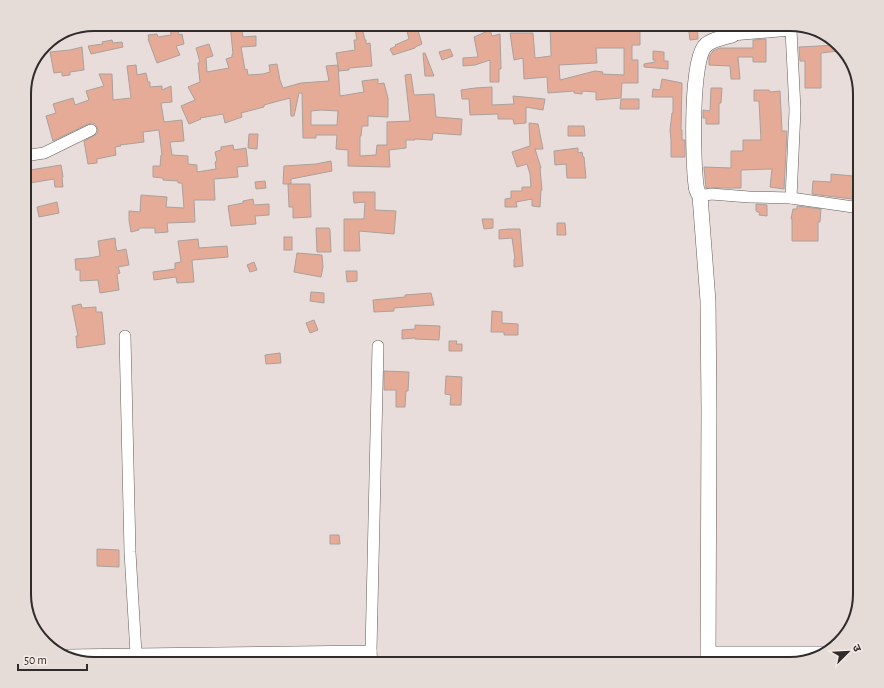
<svg xmlns="http://www.w3.org/2000/svg" width="884" height="688" font-family="'Alegreya Sans','Noto Sans Devanagari',sans-serif">
	<rect width="100%" height="100%" fill="#e8ddda"/>
	<g fill="#e6ab96" stroke="#aaa09c" fill-rule="evenodd">
		<polygon points="170,24 177,24 179,35 182,34 184,44 176,46 180,55 157,63 148,39 149,39 148,35 157,34 158,37 171,35"/>
		<path d="M230 24H241L243 37 256 36V46L241 47 245 70 247 69 248 75 263 74 270 72 269 65 277 64 280 80 283 88 301 83 329 81 326 66 338 65 340 96 364 92 362 81 378 79V84L384 83 388 98V117L368 116V126H362L361 136H360V156L376 155 377 145H387V122L410 121 405 75 411 74 414 95 434 94 436 117 462 119 461 135 433 133 432 140 415 139V140H406V148L389 150 390 167 348 166V150L336 149 337 135H316V138H303L302 93H299L294 116H291L290 98 283 100H282L264 105V107L241 113 242 117 225 123 223 114 200 118 201 119 189 124 181 106 195 100 188 87 200 82 198 63 200 62 196 48 209 44 213 56 206 58 207 72 229 68 226 59 232 57V54H233ZM321 110 338 111 337 125H311V111Z"/>
		<polygon points="354,24 361,24 365,40 366,40 366,44 370,43 372,66 349,68 349,70 339,71 336,53 355,50 354,40 357,40"/>
		<polygon points="416,24 422,44 415,47 415,48 393,55 390,49 396,46 395,45 409,39 406,27"/>
		<path d="M550 24H563V27L578 26V24H640V45H632V60H638V83H622L621 98 596 100V92L582 91V94L574 93V91L548 93 547 77 524 79 523 58 514 60 510 33H533L535 58 551 56ZM596 48H624V75L602 74 603 72 595 71 560 80 559 65 597 63Z"/>
		<polygon points="688,24 697,24 698,39 690,40"/>
		<polygon points="490,30 492,36 500,34 501,69 499,69 499,82 490,82 490,60 475,65 463,66 463,58 478,57 474,37"/>
		<polygon points="766,39 766,62 753,62 753,57 738,57 740,79 731,79 730,66 709,65 709,57 713,51 715,50 720,48 753,48 753,40"/>
		<polygon points="112,40 113,43 122,42 123,47 91,54 88,46 103,44 102,42"/>
		<polygon points="838,45 838,51 821,53 821,88 805,88 805,61 800,61 799,47"/>
		<polygon points="82,47 84,70 70,72 70,75 62,76 62,72 54,73 50,52 70,50"/>
		<polygon points="450,49 453,56 442,60 439,52"/>
		<polygon points="653,51 664,52 664,61 668,61 668,69 644,67 644,64 655,62 655,60 653,60"/>
		<polygon points="423,53 425,53 434,76 425,76"/>
		<polygon points="136,65 137,75 146,73 148,82 150,82 150,87 162,86 162,90 171,86 172,102 161,103 164,122 182,120 184,141 170,142 172,155 188,156 188,164 197,165 197,172 216,169 215,162 217,161 215,152 221,150 221,147 233,145 234,150 246,148 248,166 237,167 238,177 214,179 215,200 194,200 195,222 167,223 168,232 155,233 155,228 139,228 139,230 131,232 129,220 129,211 140,212 141,195 167,197 166,207 184,208 182,183 178,183 178,181 163,180 163,178 153,177 153,166 160,166 161,155 162,155 159,130 143,132 144,142 120,145 121,146 115,147 116,155 97,159 97,163 88,164 84,141 97,134 98,131 97,127 95,124 92,123 88,124 53,141 46,116 56,113 53,104 73,98 75,105 89,100 86,91 104,86 99,74 112,74 113,100 131,98 127,66"/>
		<polygon points="662,79 682,83 681,130 682,130 682,140 685,140 685,157 671,157 671,140 670,130 672,113 673,113 673,97 652,97 653,89 660,90"/>
		<polygon points="492,87 492,105 514,104 513,96 545,99 543,110 526,107 526,123 514,124 513,119 498,119 498,114 470,115 469,99 462,99 461,90 475,88"/>
		<polygon points="711,88 722,88 721,103 719,103 719,124 706,124 706,118 703,118 703,110 710,111"/>
		<polygon points="754,90 769,90 770,92 780,91 782,131 787,131 784,189 770,187 772,169 741,170 741,188 706,188 704,167 731,168 731,151 743,151 743,140 761,140 759,101 754,101"/>
		<polygon points="621,99 639,99 639,109 620,109"/>
		<polygon points="529,123 538,124 543,149 535,149 541,168 540,168 542,190 541,190 540,207 532,206 532,199 516,202 517,207 505,207 505,199 511,198 511,191 522,191 522,187 531,187 530,174 527,164 517,167 512,152 530,146"/>
		<polygon points="568,126 584,126 585,136 568,136"/>
		<polygon points="249,134 258,134 257,149 248,148"/>
		<polygon points="578,148 578,153 582,152 583,157 584,157 586,178 567,178 566,164 555,165 554,151"/>
		<polygon points="331,161 332,171 291,179 291,184 283,184 284,166 316,164"/>
		<polygon points="61,165 63,177 62,178 63,187 55,187 54,179 24,184 24,171"/>
		<polygon points="831,174 853,176 852,199 812,194 813,181 831,182"/>
		<polygon points="265,181 266,188 256,189 255,182"/>
		<polygon points="288,184 310,184 311,217 293,218 293,207 289,207"/>
		<polygon points="353,192 375,192 375,210 396,211 394,234 359,231 360,251 344,251 344,219 364,219 365,202 354,203"/>
		<polygon points="253,199 254,205 269,204 269,215 255,216 256,224 231,226 228,206 243,203 243,201"/>
		<polygon points="57,202 59,213 39,217 37,207"/>
		<polygon points="756,204 767,205 767,216 759,215 760,213 756,211"/>
		<polygon points="797,206 821,209 820,222 818,222 818,241 792,241 792,219 791,219 793,209 797,209"/>
		<polygon points="482,219 493,219 493,228 484,229"/>
		<polygon points="557,223 565,223 566,235 557,235"/>
		<polygon points="316,228 329,228 330,230 331,252 317,252"/>
		<polygon points="509,229 520,229 523,266 514,267 514,259 515,259 512,238 499,239 499,230"/>
		<rect x="284" y="237" width="8" height="13"/>
		<polygon points="115,238 116,247 117,251 126,249 129,265 118,267 120,273 117,274 119,290 100,293 98,280 80,281 80,270 76,270 75,259 89,258 100,256 98,241"/>
		<polygon points="198,239 199,248 227,246 228,257 192,260 194,282 177,283 176,277 154,280 153,272 175,269 175,263 181,262 178,241"/>
		<polygon points="297,253 322,255 323,267 321,277 294,272"/>
		<polygon points="254,262 257,270 250,272 247,265"/>
		<polygon points="346,271 357,271 357,281 347,282"/>
		<polygon points="311,292 324,293 324,303 310,301"/>
		<polygon points="431,293 434,305 394,308 394,311 374,312 373,300 405,297 405,295"/>
		<polygon points="81,304 82,308 96,307 96,312 102,312 105,344 77,348 76,336 78,336 72,306"/>
		<polygon points="492,311 502,312 502,323 518,324 518,335 504,335 504,332 491,332"/>
		<polygon points="314,320 318,330 310,333 306,323"/>
		<polygon points="415,325 440,326 439,340 415,339 415,338 402,339 402,330 415,329"/>
		<polygon points="449,341 457,341 456,344 462,344 462,351 449,351"/>
		<polygon points="280,353 281,363 266,364 265,355"/>
		<polygon points="384,371 409,372 408,391 406,391 405,407 396,407 396,390 384,390"/>
		<polygon points="446,376 462,377 461,405 450,405 451,395 445,394"/>
		<polygon points="330,535 339,535 340,544 330,544"/>
		<polygon points="97,549 119,550 119,567 97,566"/>
	</g>
	<g fill="none" stroke-linecap="round" stroke-linejoin="round">
		<g stroke="#665d59" stroke-width="12">
			<g id="street">
				<polyline points="732,35 791,30 795,110 791,198"/>
				<polyline points="24,156 44,153 91,130"/>
				<polyline points="700,196 711,194 749,197 791,198 860,208"/>
				<polyline points="371,651 372,664"/>
				<polyline points="709,652 826,652"/>
				<polyline points="136,654 371,651 378,346"/>
				<polyline points="68,655 136,654 130,552 125,336"/>
			</g>
		</g>
		<g stroke="#665d59" stroke-width="16">
			<path id="secondary" d="M708 664 709 411 708 301 700 196C698 193 696 189 696 185 693 163 690 58 706 45 711 40 725 37 732 35L734 24"/>
		</g>
		<use href="#street" stroke="#fff" stroke-width="11"/>
		<use href="#secondary" stroke="#fff" stroke-width="15"/>
	</g>
	<path d="M0 0H884V688H0ZM94 31H790A63 63 0 0 1 853 94V594A63 63 0 0 1 790 657H94A63 63 0 0 1 31 594V94A63 63 0 0 1 94 31Z" fill="#e5dcd8" fill-rule="evenodd"/>
	<path fill="none" stroke="#302c2b" stroke-width="2" d="M94 31H790A63 63 0 0 1 853 94V594A63 63 0 0 1 790 657H94A63 63 0 0 1 31 594V94A63 63 0 0 1 94 31Z"/>
	<g transform="translate(848 652) rotate(66)" stroke="#f5ebe7" stroke-width="3" paint-order="stroke">
	<path d="M0-3L7 15L0 10L-7 15Z" fill="#302c2b"/>
	<text y="-6" font-size="11" font-weight="bold" text-anchor="middle" fill="#302c2b">उ</text>
	</g>
	<path d="M18 664v6h69v-6" fill="none" stroke="#302c2b" stroke-width="2"/>
	<text x="24" y="664" font-size="12" fill="#302c2b" stroke="#f5ebe7" stroke-width="3" paint-order="stroke">50 m</text>
</svg>
